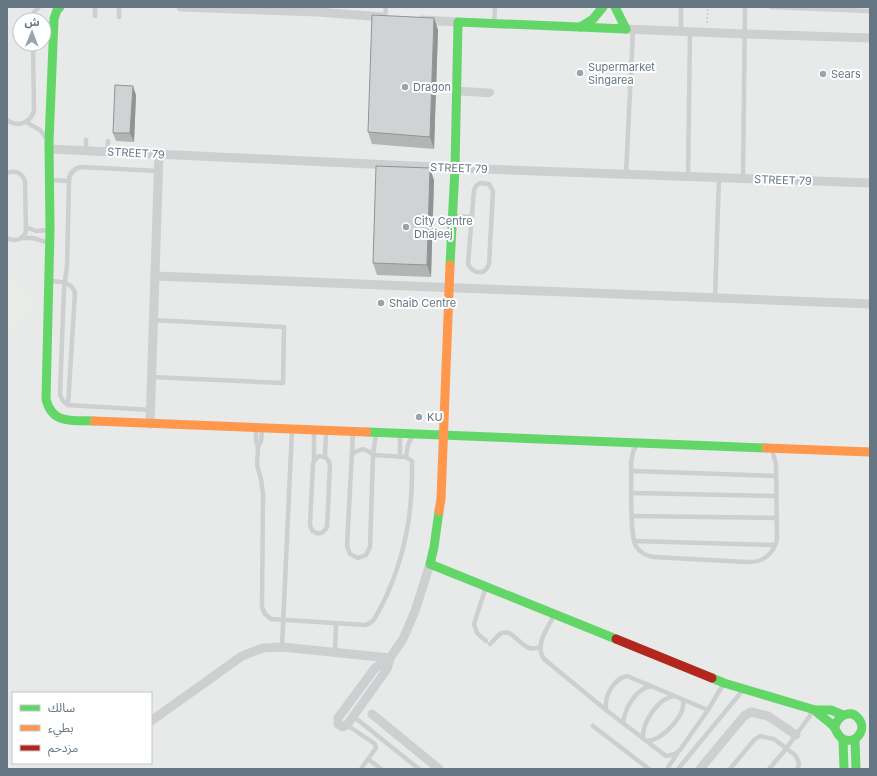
<svg xmlns="http://www.w3.org/2000/svg" width="877" height="776" font-family="Inter,'Noto Sans Arabic',sans-serif">
	<rect width="100%" height="100%" fill="#f9f9f9"/>
	<path fill="#e8e9e9" fill-rule="evenodd" d="M7 7H870V769H7ZM20 20H44V44H20ZM13 693H151V763H13Z"/>
	<polygon fill="#e8ebe6" points="7,275 40,307 7,336"/>
	<g fill="none" stroke-linecap="round" stroke-linejoin="round">
		<polyline stroke="#cbcccd" stroke-width="1.5" stroke-dasharray="2 2" stroke-linecap="butt" points="707,23 708,7"/>
		<g stroke="#cecfd0" stroke-width="4.5">
			<polyline points="681,7 681,32"/>
			<polyline points="771,7 870,11"/>
			<polyline points="95,16 95,7"/>
			<polyline points="119,17 119,7"/>
			<polyline points="385,17 386,7"/>
			<polyline points="33,20 34,12 39,7"/>
			<polyline points="494,22 495,7"/>
			<polyline points="457,93 489,95 492,93 491,91 458,89"/>
			<path d="M7 120C18 128 30 123 34 111L33 44"/>
			<polyline points="26,122 40,130 46,138"/>
			<polyline points="86,150 86,140"/>
			<polyline points="107,151 108,141"/>
			<path d="M7 173C16 170 23 173 25 182L26 231C23 240 15 242 7 238"/>
			<polyline points="626,174 633,30"/>
			<polyline points="688,176 690,33"/>
			<polyline points="743,178 745,7"/>
			<polyline points="49,180 69,181"/>
			<path d="M480 183 489 184 493 191 489 264C485 276 473 274 468 264L474 190 476 186Z"/>
			<polyline points="453,216 472,217"/>
			<polyline points="26,227 36,231 49,230"/>
			<polyline points="22,238 33,238 49,243"/>
			<path d="M50 281C60 282 71 281 75 293L68 405"/>
			<polyline points="715,298 719,177"/>
			<polyline points="152,377 283,383 284,327 153,320"/>
			<path d="M151 410 68 405 63 401 60 395 64 288 67 266 69 181C69 173 73 169 81 167L158 171"/>
			<path d="M256 429V441L258 446 257 465 261 479 263 494 262 607 265 614 271 619 365 625C375 623 377 613 382 605 404 561 413 513 412 465V461L406 457 373 455 370 452 363 449 355 452 352 455"/>
			<polyline points="353,433 347,546 350,554 358,558 366,555 370,547 373,455 376,434"/>
			<path d="M637 444 633 452 631 462C632 479 629 535 636 546 640 553 647 556 654 557L746 562C762 563 773 555 777 540L776 464 772 450"/>
			<polyline points="258,446 261,441 262,429"/>
			<path d="M319 456C325 456 329 459 330 465L327 527C322 537 311 534 310 524L313 464 314 461Z"/>
			<polyline points="325,457 326,431"/>
			<polyline points="400,457 400,435"/>
			<polyline points="406,457 408,445 412,436"/>
			<polyline points="314,460 314,430"/>
			<polyline points="631,471 776,476"/>
			<polyline points="632,493 776,496"/>
			<polyline points="632,516 776,518"/>
			<polyline points="634,541 775,545"/>
			<polyline points="486,587 474,624 477,633 486,641"/>
			<path d="M554 615C548 628 534 645 544 659L606 710 666 756 675 754 680 750 708 710 724 683"/>
			<path d="M490 644C494 641 498 634 502 633 515 628 522 655 540 647"/>
			<polyline points="282,647 292,429"/>
			<polyline points="335,652 336,624"/>
			<path d="M606 710C604 697 613 679 627 676L708 710"/>
			<polyline points="353,716 419,769"/>
			<path d="M623 723C625 708 636 688 652 686"/>
			<polyline points="347,725 375,744 376,748 361,769"/>
			<polyline points="593,726 649,769"/>
			<path d="M643 738C642 723 658 698 674 696"/>
			<path d="M647 741C663 740 686 715 683 700"/>
			<polyline points="368,759 381,769"/>
			<polyline points="667,769 677,754"/>
			<polyline points="678,769 743,690"/>
			<polyline points="730,769 754,740 760,736 774,739 795,755 798,760 799,765 797,769"/>
			<polyline points="769,769 786,749 814,710"/>
		</g>
		<g stroke="#cecfd0" stroke-width="9">
			<polyline points="181,7 318,12 383,17"/>
			<polyline points="422,20 458,22"/>
			<polyline points="626,29 745,34 870,38"/>
			<polyline points="49,149 455,168 870,183"/>
			<polyline points="155,276 870,304"/>
			<polyline points="150,424 159,154"/>
			<polyline points="390,658 375,668 338,718 338,724 342,727 347,725 387,669 390,658 403,639 415,611 430,564"/>
			<polyline points="372,714 439,769"/>
			<polyline points="151,721 242,656 263,648 282,647 390,658"/>
			<polyline points="700,769 744,716 751,712 768,716 796,735"/>
		</g>
		<g stroke="#63d668" stroke-width="9">
			<path d="M60 7 57 10 54 19 49 142 50 230 46 399C52 425 73 420 94 421"/>
			<polyline points="615,7 626,29"/>
			<polyline points="580,27 593,19 603,7"/>
			<polyline points="450,265 455,168 458,22 626,29"/>
			<polyline points="367,432 766,448"/>
			<polyline points="439,511 434,547 430,564 616,639"/>
			<polyline points="712,678 724,683 815,710 831,710 843,715"/>
			<path d="M815 710C820 717 829 720 834 727 837 731 837 736 843 739 856 745 868 729 858 718 850 708 837 717 835 727"/>
			<polyline points="855,739 856,769"/>
			<polyline points="843,740 844,769"/>
		</g>
		<g stroke="#ff974d" stroke-width="9">
			<polyline points="94,421 367,432"/>
			<polyline points="766,448 870,452"/>
			<polyline points="439,511 441,499 450,265"/>
		</g>
		<polyline stroke="#b3261e" stroke-width="9" points="616,639 712,678"/>
	</g>
	<g fill="#b3b5b5">
		<polygon points="434,18 438,30 434,149 372,144 368,132"/>
		<polygon points="136,95 134,142 116,141 113,133"/>
		<polygon points="434,180 431,277 377,275 373,263"/>
	</g>
	<g fill="#929394">
		<polygon points="434,18 438,30 434,149 430,137"/>
		<polygon points="133,86 136,95 134,142 130,133"/>
		<polygon points="430,168 434,180 431,277 427,265"/>
	</g>
	<g fill="#d0d2d3" stroke="#929394">
		<polygon points="372,15 434,18 430,137 368,132"/>
		<polygon points="115,85 133,86 130,133 113,133"/>
		<polygon points="376,166 430,168 427,265 373,263"/>
	</g>
	<g fill="#99a4ac" stroke="#fff" stroke-width="1.5">
		<circle cx="580" cy="73" r="4"/>
		<circle cx="823" cy="74" r="4"/>
		<circle cx="405" cy="87" r="4"/>
		<circle cx="406" cy="227" r="4"/>
		<circle cx="381" cy="303" r="4"/>
		<circle cx="419" cy="417" r="4"/>
	</g>
	<g text-anchor="middle" stroke-width="4" stroke-linejoin="round" paint-order="stroke">
		<g font-size="11" fill="#657683" stroke="#fff" text-anchor="start">
			<text x="588" y="71">Supermarket<tspan x="588" dy="13">Singarea</tspan></text>
			<text x="831" y="78">Sears</text>
			<text x="413" y="91">Dragon</text>
			<text x="414" y="225">City Centre<tspan x="414" dy="13">Dhajeej</tspan></text>
			<text x="389" y="307">Shaib Centre</text>
			<text x="427" y="421">KU</text>
		</g>
		<g font-size="11" fill="#657683" stroke="#fff">
			<text transform="translate(136 153) rotate(3)" y="4">STREET 79</text>
			<text transform="translate(459 168) rotate(2)" y="4">STREET 79</text>
			<text transform="translate(783 180) rotate(2)" y="4">STREET 79</text>
		</g>
	</g>
	<rect width="877" height="776" fill="none" stroke="#657683" stroke-width="16"/>
	<rect x="12" y="692" width="140" height="72" fill="#ffffff" stroke="#c1c8cd"/>
	<rect x="20" y="705" width="20" height="6" fill="#63d668" stroke="#c1c8cd"/>
	<text x="48" y="712" font-size="12" fill="#657683">سالك</text>
	<rect x="20" y="725" width="20" height="6" fill="#ff974d" stroke="#c1c8cd"/>
	<text x="48" y="732" font-size="12" fill="#657683">بطيء</text>
	<rect x="20" y="745" width="20" height="6" fill="#b3261e" stroke="#c1c8cd"/>
	<text x="48" y="752" font-size="12" fill="#657683">مزدحم</text>
	<g transform="translate(32 32) rotate(1)"><circle r="19" fill="#ffffff" stroke="#c1c8cd"/>
	<path d="M0-3L7 15L0 10L-7 15Z" fill="#99a4ac"/>
	<text y="-6" font-size="11" font-weight="bold" text-anchor="middle" fill="#657683">ش</text>
	</g>
</svg>
